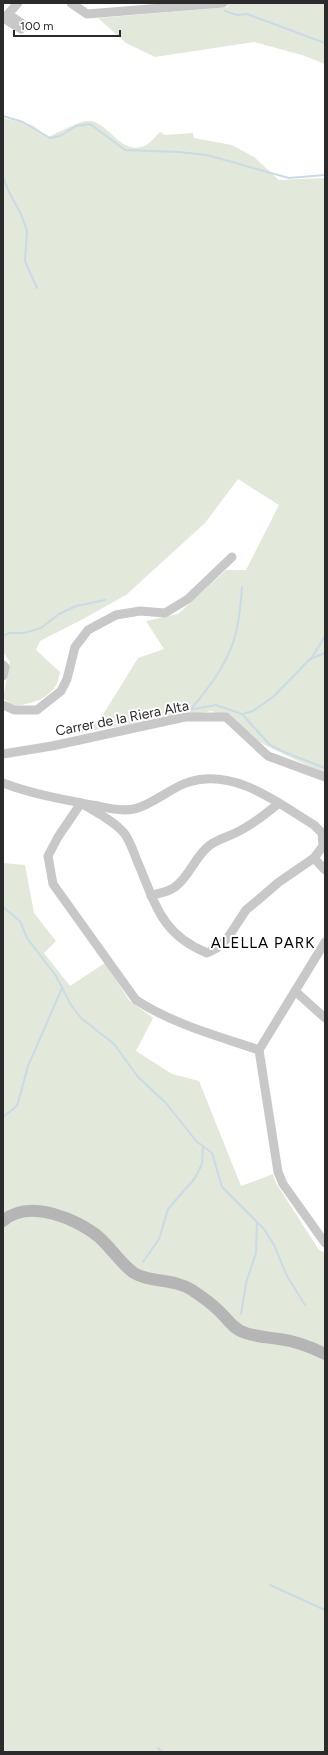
<svg xmlns="http://www.w3.org/2000/svg" width="328" height="1755" font-family="Figtree,sans-serif">
	<rect width="100%" height="100%" fill="#fff"/>
	<g fill="#e2e8da">
		<polygon points="223,3 325,3 325,64 302,55 254,42 155,57 126,43 98,18 229,7"/>
		<path d="M3 118 32 125 48 137C59 133 81 119 91 121 111 125 121 155 144 146 150 144 156 136 160 132L165 135 193 133 194 138 232 145 254 157 279 180 325 178V774L265 745 212 711 77 733 101 718 138 658 164 649 146 621 178 614 226 570H246L279 505 238 479 205 523 126 595 83 619 40 641 36 650 60 672C59 677 58 683 55 687 45 701 29 704 13 706L3 698 10 662 3 652Z"/>
		<polygon points="3,863 25,865 34,913 56,941 44,953 70,986 105,963 129,1000 153,1018 136,1051 172,1074 199,1081 241,1186 273,1174 276,1183 319,1250 325,1253 325,1752 3,1752"/>
	</g>
	<g fill="none" stroke-linecap="round" stroke-linejoin="round">
		<g stroke="#c8dbe6" stroke-width="2">
			<polyline points="225,11 237,15 247,14 325,43"/>
			<polyline points="3,116 23,122 50,138 60,136 76,126 90,124 125,150 179,152 207,155 289,178 325,175"/>
			<polyline points="3,177 9,192 21,214 27,231 25,261 37,288"/>
			<polyline points="3,636 9,633 24,633 41,628 59,614 76,606 105,600"/>
			<polyline points="311,659 325,636"/>
			<path d="M192 708C211 685 231 659 237 628 240 614 241 600 242 587"/>
			<polyline points="183,711 216,705 242,714 270,745 284,752 325,768"/>
			<polyline points="242,714 253,711 273,697 310,659 325,653"/>
			<polyline points="3,907 20,921 27,938 56,976 71,1005 81,1018 114,1044 138,1077 166,1103 196,1141 212,1153 222,1187 264,1229 274,1245 287,1276 305,1305"/>
			<polyline points="3,1117 17,1106 28,1066 62,988"/>
			<polyline points="143,1262 159,1239 168,1209 195,1178 202,1164 203,1147"/>
			<polyline points="241,1314 246,1283 256,1253 257,1223"/>
			<polyline points="270,1585 325,1610"/>
			<polyline points="158,1748 162,1752"/>
		</g>
		<g stroke="#c8c8c8" stroke-width="9">
			<polyline points="71,3 87,14 223,3"/>
			<polyline points="3,18 21,29 24,25 8,14 18,3"/>
			<polyline points="3,665 5,667 3,676"/>
			<polyline points="3,705 14,710 37,710 61,691 67,679 75,647 88,630 116,615 140,611 165,613 188,599 232,557"/>
			<polyline points="3,754 52,746 185,717 226,717 268,756 325,777"/>
			<path d="M3 783C32 794 61 799 92 805 106 807 120 812 134 809 153 805 171 787 189 782 235 768 278 803 314 825L322 833 323 846 314 858 279 882 258 900 246 910 227 939 217 948 207 953C161 934 156 905 138 863 134 854 130 840 124 833 113 820 95 812 81 803"/>
			<path d="M81 803 58 837 48 856 53 884 136 1000C173 1024 218 1036 259 1050"/>
			<polyline points="314,858 325,870"/>
			<path d="M151 896C158 893 169 892 175 887 190 876 195 856 210 845 220 838 231 836 241 830 255 823 267 813 279 803"/>
			<polyline points="295,991 325,1018"/>
			<polyline points="259,1050 278,1172 283,1184 325,1243"/>
			<polyline points="259,1050 325,942"/>
		</g>
		<path stroke="#b5b5b5" stroke-width="12" d="M3 1221C29 1198 78 1219 100 1238 112 1249 121 1264 134 1273 150 1283 173 1278 192 1290 201 1296 211 1303 218 1310 226 1317 233 1329 243 1332 255 1337 267 1337 279 1339 295 1341 311 1347 325 1354"/>
	</g>
	<g text-anchor="middle" stroke-width="4" stroke-linejoin="round" paint-order="stroke">
		<g font-size="14" fill="#2b2b2b" stroke="#fff">
			<text transform="translate(122 718) rotate(-11)" y="5">Carrer de la Riera Alta</text>
		</g>
		<g font-size="15" letter-spacing="1" fill="#000" stroke="#fff">
			<text x="263" y="948">ALELLA PARK</text>
		</g>
	</g>
	<rect width="328" height="1755" fill="none" stroke="#2b2b2b" stroke-width="8"/>
	<path d="M14 30v6h106v-6" fill="none" stroke="#2b2b2b" stroke-width="2"/>
	<text x="20" y="30" font-size="12" fill="#2b2b2b" stroke="#ffffff" stroke-width="3" paint-order="stroke">100 m</text>
</svg>
